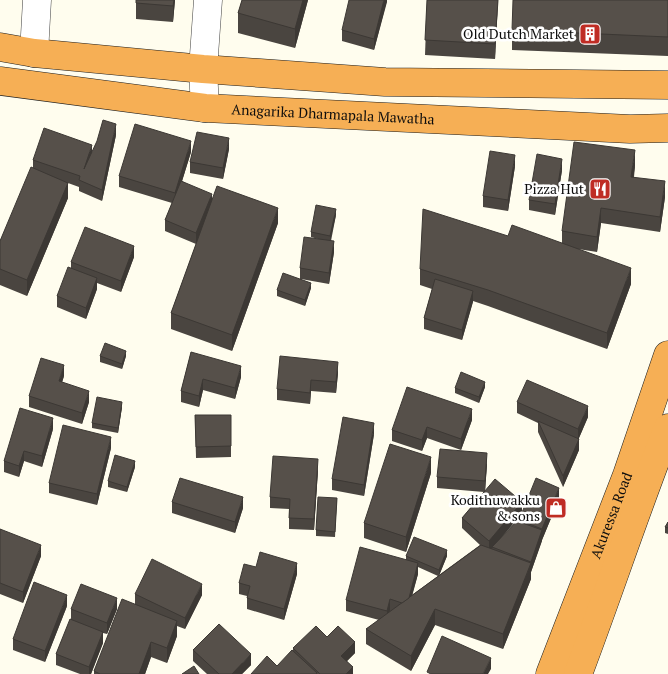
<svg xmlns="http://www.w3.org/2000/svg" width="668" height="674" font-family="'PT Serif',serif">
	<rect width="100%" height="100%" fill="#fffdee"/>
	<g fill="none" stroke-linecap="round" stroke-linejoin="round">
		<g stroke="#404040" stroke-width="29">
			<g id="minor">
				<polyline points="34,53 37,0"/>
				<polyline points="205,108 203,69 208,0"/>
			</g>
		</g>
		<g stroke="#1e1e1e" stroke-width="29">
			<g id="highway">
				<polyline points="0,47 34,53 203,69 385,82 668,85"/>
				<path id="s1" d="M0 81 205 108 630 129 668 128"/>
				<path id="s2" d="M550 674 627 475 668 355"/>
				<path d="M578 674C609 592 636 509 668 428"/>
			</g>
		</g>
		<use href="#minor" stroke="#fff" stroke-width="28"/>
		<use href="#highway" stroke="#f6af55" stroke-width="28"/>
	</g>
	<g fill="#4a4540" fill-rule="evenodd">
		<polygon points="136,0 175,0 173,22 136,19"/>
		<polygon points="242,0 308,0 295,48 238,33 238,13"/>
		<polygon points="387,0 374,50 342,41 342,30"/>
		<polygon points="427,0 498,0 495,59 425,55"/>
		<polygon points="668,0 668,56 512,50 512,30"/>
		<polygon points="116,135 102,201 79,191 79,187 68,183 68,198 27,296 0,285 0,241 33,168 33,160 92,153"/>
		<polygon points="229,149 223,179 190,173 190,162"/>
		<polygon points="191,152 182,181 212,199 278,223 232,351 171,329 171,313 196,244 165,231 165,220 172,203 119,187 119,176"/>
		<polygon points="515,166 508,211 483,207 483,196"/>
		<polygon points="635,166 634,177 665,197 660,232 601,223 597,252 578,249 631,284 607,349 488,306 473,301 462,340 424,329 424,318 432,289 420,285 420,269 508,236 562,243 562,231"/>
		<polygon points="562,170 555,215 529,210 529,200"/>
		<polygon points="336,215 331,241 334,252 329,284 301,279 311,288 305,306 277,296 277,290 300,279 300,268 318,239 311,237 311,232"/>
		<polygon points="134,257 121,292 97,283 97,289 86,319 57,307 57,296 71,268 71,262"/>
		<polygon points="191,352 241,377 235,399 203,390 199,407 181,402 181,391"/>
		<polygon points="100,356 126,356 122,369 100,362"/>
		<polygon points="338,373 336,393 311,391 310,404 277,400 277,389"/>
		<polygon points="64,376 62,382 89,402 82,424 29,407 29,396"/>
		<polygon points="485,387 479,403 455,393 455,388"/>
		<polygon points="517,402 588,417 579,438 579,450 563,487 538,432 538,423 517,413"/>
		<polygon points="122,407 118,433 92,428 92,423"/>
		<polygon points="195,415 231,415 231,457 196,458"/>
		<polygon points="472,420 461,450 427,438 422,451 392,441 392,430"/>
		<polygon points="53,429 42,467 24,461 19,477 4,472 4,461"/>
		<polygon points="374,434 364,496 332,490 332,479"/>
		<polygon points="111,448 97,505 49,493 49,483"/>
		<path d="M487 464 485 491 522 511 559 499 542 540 531 572V579L503 649 435 625 411 671 366 644V629L379 620 346 611V600L406 560V556H447L439 575 480 545 462 528V518L484 492 437 488V477ZM521 515 519 521 500 539ZM418 567 438 576 412 595 418 574Z"/>
		<polygon points="135,467 127,492 108,487 108,481"/>
		<polygon points="318,470 314,530 289,529 289,509 270,508 270,497"/>
		<polygon points="431,473 406,552 364,538 364,523"/>
		<polygon points="337,498 335,537 316,536 316,530"/>
		<polygon points="172,502 243,508 235,533 172,513"/>
		<polygon points="668,522 668,534 665,533 665,527"/>
		<polygon points="0,529 41,556 23,603 0,594"/>
		<polygon points="256,567 297,574 284,620 247,609 247,596 239,594 239,583"/>
		<polygon points="135,594 202,595 185,629 177,626 177,636 167,663 151,657 145,674 94,674 94,671 135,604"/>
		<polygon points="67,606 45,662 13,650 13,639"/>
		<polygon points="71,609 117,609 107,634 103,633 103,643 91,674 80,674 56,665 56,654 71,619"/>
		<polygon points="327,637 355,653 347,661 353,674 251,674 277,666 293,652 293,648"/>
		<polygon points="193,650 251,665 242,674 207,674 193,661"/>
	</g>
	<g fill="#3c3834">
		<polygon points="174,0 175,0 173,22 173,6"/>
		<polygon points="303,0 308,0 295,48 295,29"/>
		<polygon points="384,0 387,0 387,2 374,50 374,39"/>
		<polygon points="498,0 495,59 495,44"/>
		<polygon points="116,124 116,135 102,201 102,190"/>
		<polygon points="229,138 229,149 223,179 223,168"/>
		<polygon points="191,141 191,152 175,204 175,193"/>
		<polygon points="92,145 92,156 84,169"/>
		<polygon points="635,150 635,166 631,192 631,177"/>
		<polygon points="515,155 515,166 508,211 508,200"/>
		<polygon points="562,159 562,170 555,215 555,204"/>
		<polygon points="665,181 665,197 660,232 660,217"/>
		<polygon points="68,183 68,198 27,296 27,280"/>
		<polygon points="212,194 212,205 196,244 196,233"/>
		<polygon points="278,208 278,223 232,351 232,335"/>
		<polygon points="601,208 601,223 597,252 597,237"/>
		<polygon points="336,209 336,215 330,241 330,236"/>
		<polygon points="334,241 334,252 329,284 329,273"/>
		<polygon points="134,246 134,257 121,292 121,281"/>
		<polygon points="631,268 631,284 607,349 607,333"/>
		<polygon points="97,278 97,289 86,319 86,308"/>
		<polygon points="311,283 311,288 305,306 305,300"/>
		<polygon points="473,291 473,302 462,340 462,330"/>
		<polygon points="126,351 126,356 122,369 122,364"/>
		<polygon points="338,362 338,373 336,393 336,382"/>
		<polygon points="64,365 64,376 59,392 59,381"/>
		<polygon points="241,366 241,377 235,399 235,388"/>
		<polygon points="203,379 203,390 199,407 199,396"/>
		<polygon points="311,380 311,391 310,404 310,393"/>
		<polygon points="485,382 485,387 479,403 479,397"/>
		<polygon points="89,391 89,402 82,424 82,413"/>
		<polygon points="122,402 122,407 118,433 118,428"/>
		<polygon points="588,406 588,417 578,440 578,429"/>
		<polygon points="472,409 472,420 461,450 461,439"/>
		<polygon points="53,418 53,429 42,467 42,456"/>
		<polygon points="374,423 374,434 364,496 364,485"/>
		<polygon points="427,427 427,438 422,451 422,440"/>
		<polygon points="111,437 111,448 97,505 97,494"/>
		<polygon points="579,439 579,450 563,487 563,476"/>
		<polygon points="24,451 24,461 19,477 19,466"/>
		<polygon points="487,453 487,464 485,492 485,481"/>
		<polygon points="431,457 431,473 406,552 406,537"/>
		<polygon points="318,459 318,470 314,530 314,519"/>
		<polygon points="135,461 135,467 127,492 127,487"/>
		<polygon points="559,488 559,499 542,540 542,529"/>
		<polygon points="243,497 243,508 235,533 235,522"/>
		<polygon points="522,502 522,513 489,552 489,541"/>
		<polygon points="542,530 542,541 531,572 531,579 503,649 503,634 531,564 531,562"/>
		<polygon points="41,545 41,556 23,603 23,592"/>
		<polygon points="447,550 447,556 439,576 439,570"/>
		<polygon points="297,563 297,574 284,620 284,609"/>
		<polygon points="418,563 418,574 407,615 407,604"/>
		<polygon points="202,584 202,595 185,629 185,618"/>
		<polygon points="67,595 67,606 45,662 45,651"/>
		<polygon points="117,598 117,609 107,634 107,623"/>
		<polygon points="390,599 390,610 387,622 387,611"/>
		<polygon points="435,609 435,625 411,671 411,656"/>
		<polygon points="177,621 177,636 167,663 167,648"/>
		<polygon points="103,632 103,643 91,674 89,674 89,667"/>
		<polygon points="151,642 151,657 145,674 139,674"/>
		<polygon points="355,642 355,653 341,667 341,656"/>
		<polygon points="251,654 251,665 242,674 232,674"/>
		<polygon points="491,658 491,669 488,674 483,674"/>
		<polygon points="353,667 353,674 346,674"/>
	</g>
	<g fill="#56504a" stroke="#3c3834">
		<polygon points="136,0 174,0 173,6 136,3"/>
		<polygon points="242,0 303,0 295,29 238,13"/>
		<polygon points="349,0 384,0 374,39 342,30"/>
		<polygon points="427,0 498,0 495,44 425,40"/>
		<polygon points="513,0 668,0 668,37 512,30"/>
		<polygon points="103,120 116,124 102,190 79,180 80,176 33,160 44,128 92,145 84,169 97,141"/>
		<polygon points="135,124 191,141 175,193 119,176"/>
		<polygon points="197,132 229,138 223,168 190,162"/>
		<polygon points="574,142 635,150 631,177 665,181 660,217 601,208 597,237 562,231"/>
		<polygon points="490,151 515,155 508,200 483,196"/>
		<polygon points="537,154 562,159 555,204 529,200"/>
		<polygon points="31,167 68,183 27,280 0,269 0,241"/>
		<polygon points="181,181 212,194 196,233 165,220"/>
		<polygon points="217,186 278,208 232,335 171,313"/>
		<polygon points="316,205 336,209 330,236 311,232"/>
		<polygon points="423,209 508,236 512,225 631,268 607,333 488,290 420,269"/>
		<polygon points="85,227 134,246 121,281 71,262"/>
		<polygon points="304,237 334,241 329,273 300,268"/>
		<polygon points="68,267 97,278 86,308 57,296"/>
		<polygon points="283,273 311,283 305,300 277,290"/>
		<polygon points="435,279 473,291 462,330 424,318"/>
		<polygon points="105,343 126,351 122,364 100,356"/>
		<polygon points="191,352 241,366 235,388 203,379 199,396 181,391"/>
		<polygon points="280,356 338,362 336,382 311,380 310,393 277,389"/>
		<polygon points="41,358 64,365 59,381 89,391 82,413 29,396"/>
		<polygon points="461,372 485,382 479,397 455,388"/>
		<polygon points="527,380 588,406 578,429 517,402"/>
		<polygon points="407,387 472,409 461,439 427,427 422,440 392,430"/>
		<polygon points="97,397 122,402 118,428 92,423"/>
		<polygon points="20,408 53,418 42,456 24,451 19,466 4,461"/>
		<polygon points="195,415 231,415 231,446 196,447"/>
		<polygon points="343,417 374,423 364,485 332,479"/>
		<polygon points="538,421 579,439 563,476"/>
		<polygon points="63,425 111,437 97,494 49,483"/>
		<polygon points="390,444 431,457 406,537 364,523"/>
		<polygon points="440,449 487,453 485,481 437,477"/>
		<polygon points="115,455 135,461 127,487 108,481"/>
		<polygon points="273,456 318,459 314,519 289,518 290,499 270,497"/>
		<polygon points="180,478 243,497 235,522 172,502"/>
		<polygon points="536,478 559,488 542,529 519,520"/>
		<polygon points="495,479 522,502 489,541 462,518"/>
		<polygon points="318,497 337,498 335,532 316,530"/>
		<polygon points="517,521 542,530 531,562 492,547"/>
		<polygon points="668,522 668,528 665,527"/>
		<polygon points="0,529 41,545 23,592 0,583"/>
		<polygon points="414,537 447,550 439,570 406,556"/>
		<polygon points="481,545 531,563 503,634 435,609 411,656 366,629"/>
		<polygon points="360,547 418,563 409,598 402,603 390,599 387,611 346,600"/>
		<polygon points="260,552 297,563 284,609 247,598 250,586 239,583 244,564 256,567"/>
		<polygon points="152,559 202,584 185,618 135,594"/>
		<polygon points="34,582 67,595 45,651 13,639"/>
		<polygon points="81,584 117,598 107,623 71,609"/>
		<polygon points="122,599 177,621 167,648 151,642 139,674 100,674 94,671"/>
		<polygon points="70,619 103,632 89,667 56,654"/>
		<polygon points="219,624 251,654 232,674 219,674 193,650"/>
		<polygon points="316,626 327,637 338,626 355,642 341,656 353,667 346,674 320,674 293,648"/>
		<polygon points="442,636 491,658 483,674 431,674 427,672"/>
		<polygon points="292,650 317,673 316,674 251,674 267,656 277,666"/>
		<polygon points="194,666 199,674 182,674"/>
	</g>
	<defs>
		<g id="building-square" transform="scale(1.125)"><rect x="-9" y="-9" width="18" height="18" rx="4" fill="#bf2c24" stroke="#fff"/><path d="M-4-6H4V6H1V3H-1V6H-4ZM-2.5-4.3h1.7v1.8h-1.7ZM.8-4.3h1.7v1.8H.8ZM-2.5-1h1.7V.8h-1.7ZM.8-1h1.7V.8H.8Z" fill="#fff"/></g>
		<g id="restaurant-square" transform="scale(1.125)"><rect x="-9" y="-9" width="18" height="18" rx="4" fill="#bf2c24" stroke="#fff"/><path d="M-5-6h1v4h1v-4h1v4h1v-4h1v5L-1.5 .5V6h-2V.5L-5-1ZM5-6V6H3V1.5H1.5Q1.5-4 5-6Z" fill="#fff"/></g>
		<g id="shop-square" transform="scale(1.125)"><rect x="-9" y="-9" width="18" height="18" rx="4" fill="#bf2c24" stroke="#fff"/><path d="M-5-2.5h2.3a2.7 3.5 0 0 1 5.4 0H5L5.5 6h-11ZM-1.5-2.5h3a1.5 2.3 0 0 0-3 0Z" fill="#fff"/></g>
	</defs>
	<g fill-rule="evenodd">
		<use href="#building-square" x="590" y="34"/>
		<use href="#restaurant-square" x="600" y="189"/>
		<use href="#shop-square" x="556" y="508"/>
	</g>
	<g text-anchor="middle" stroke-width="5" stroke-linejoin="round" paint-order="stroke">
		<g font-size="14" fill="#0d0d0d" stroke="#fff" text-anchor="end">
			<text x="574" y="39">Old Dutch Market</text>
			<text x="584" y="194">Pizza Hut</text>
			<text x="540" y="505">Kodithuwakku<tspan x="540" dy="16">&amp; sons</tspan></text>
		</g>
		<g font-size="14" fill="#0d0d0d" stroke="#fff">
			<text dy="5" stroke="none"><textPath href="#s1" startOffset="335">Anagarika Dharmapala Mawatha</textPath></text>
			<text dy="5" stroke="none"><textPath href="#s2" startOffset="170">Akuressa Road</textPath></text>
		</g>
	</g>
</svg>
